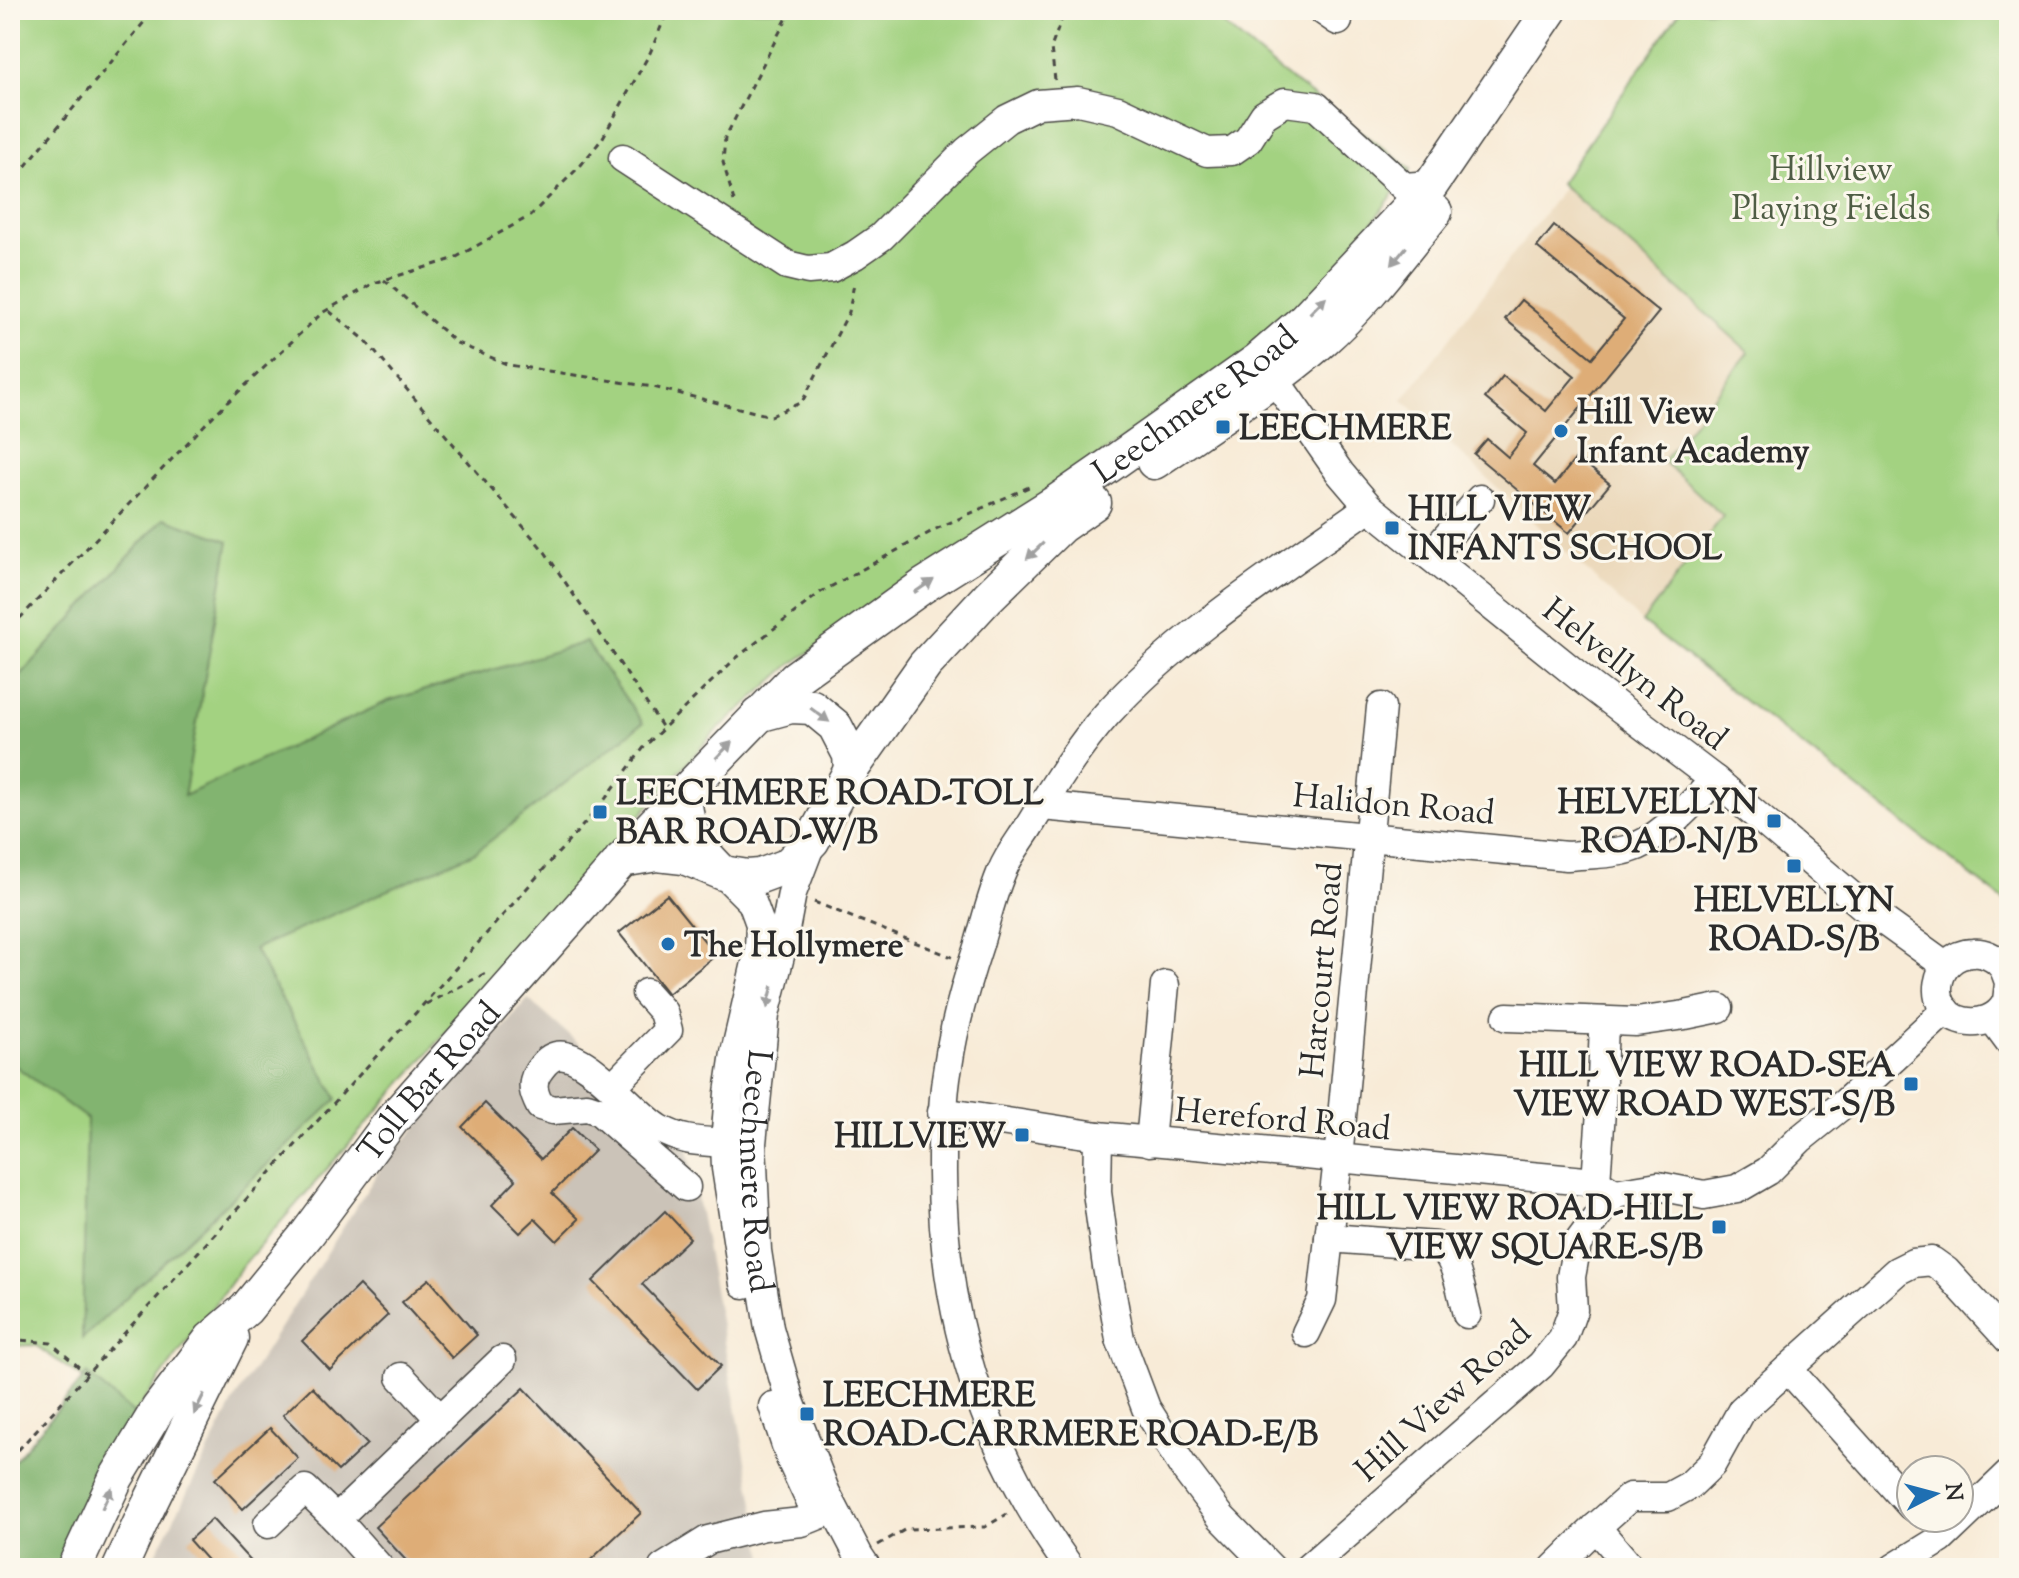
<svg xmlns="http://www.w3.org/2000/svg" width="2019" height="1578" font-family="'Sorts Mill Goudy',serif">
	<rect width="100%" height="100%" fill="#fbf7ec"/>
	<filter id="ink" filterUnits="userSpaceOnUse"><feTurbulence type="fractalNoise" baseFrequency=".0125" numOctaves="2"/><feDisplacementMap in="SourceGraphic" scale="16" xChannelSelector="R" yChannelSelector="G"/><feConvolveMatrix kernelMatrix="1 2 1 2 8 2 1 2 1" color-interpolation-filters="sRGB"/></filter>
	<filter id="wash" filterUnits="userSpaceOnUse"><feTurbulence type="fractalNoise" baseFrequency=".006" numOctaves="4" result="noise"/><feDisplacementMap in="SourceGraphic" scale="32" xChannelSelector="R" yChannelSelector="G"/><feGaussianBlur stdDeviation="1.8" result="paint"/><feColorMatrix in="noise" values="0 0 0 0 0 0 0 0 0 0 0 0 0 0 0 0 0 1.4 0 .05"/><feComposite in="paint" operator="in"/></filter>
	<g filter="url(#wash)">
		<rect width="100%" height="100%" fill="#f8ebd7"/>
		<polygon fill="#ebd8ba" points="1564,187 1749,352 1663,461 1723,515 1642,622 1403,400"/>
		<polygon fill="#cbc3b8" points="528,999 686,1138 766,1568 149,1568 235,1399 380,1169"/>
		<g fill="#a3d281" stroke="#677e56" stroke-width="2">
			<polygon points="10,10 1206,10 1281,72 1411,169 1337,272 1261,346 789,666 712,735 464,1012 244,1264 134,1414 35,1345 10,1346"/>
			<polygon points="1681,10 2009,10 2009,900 2007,903 1642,622 1723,516 1663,461 1749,352 1560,183"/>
		</g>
		<g fill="#82b46f" stroke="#56704d" stroke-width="2">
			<polygon points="164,518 229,541 184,796 388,701 586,642 643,723 476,852 254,949 337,1099 82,1339 87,1119 10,1062 10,687"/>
			<polygon points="87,1374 134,1414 80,1568 10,1568 10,1466"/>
		</g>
		<g id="blocks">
			<g fill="#dead77">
				<polygon points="1554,226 1659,312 1533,466 1555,484 1577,457 1610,484 1569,533 1474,454 1487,439 1508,457 1527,433 1485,398 1503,376 1546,411 1575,376 1505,319 1521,300 1592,358 1624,319 1537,247"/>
				<polygon points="667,895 716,955 668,994 619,933"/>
				<polygon points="485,1103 541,1159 572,1128 595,1150 552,1193 579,1219 557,1241 535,1219 520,1233 492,1205 516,1180 462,1127"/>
				<polygon points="665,1211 690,1238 642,1284 721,1366 697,1389 593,1281"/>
				<polygon points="429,1279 477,1335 452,1358 402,1302"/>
				<polygon points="359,1285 388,1315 330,1370 302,1341"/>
				<polygon points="312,1387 367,1444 338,1471 283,1415"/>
				<polygon points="524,1388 641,1513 582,1568 413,1568 375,1527"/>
				<polygon points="270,1428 298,1458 243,1509 215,1479"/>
				<polygon points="212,1519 257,1568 214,1568 189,1540"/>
			</g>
		</g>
	</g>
	<g filter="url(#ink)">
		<use href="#blocks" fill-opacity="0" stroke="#4a4845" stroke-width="2"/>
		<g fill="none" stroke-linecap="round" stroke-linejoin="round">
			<g stroke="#4a4845" stroke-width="31">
				<g id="minor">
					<polyline points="1322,10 1338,21"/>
					<polyline points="623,158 787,265 808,270 831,268 855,255 881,237 967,151 1007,119 1038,104 1078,101 1118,110 1207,152 1232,151 1248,140 1264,115 1285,102 1316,106 1404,187 1431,185"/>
					<polyline points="1275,380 1340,473 1369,507 1591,686 1715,780 1863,906 1945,965"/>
					<polyline points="1430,556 1480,499"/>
					<path d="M1042 806 1567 856C1587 854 1609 855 1629 849 1661 840 1691 803 1715 780"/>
					<path id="s1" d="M810 846 792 893 780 956 765 1015 752 1143 757 1251 769 1328 790 1401 826 1493 859 1556 867 1568"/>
					<polyline points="723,873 752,902 760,924 759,950 735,1053 729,1093 725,1143 726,1168 744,1284"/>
					<path d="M2009 982C2007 977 2005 969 2001 965 1995 957 1983 952 1973 953 1933 954 1924 1011 1963 1021 1979 1025 1998 1019 2006 1003 2008 998 2008 989 2009 984"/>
					<polyline points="1507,1017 1636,1022 1685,1015 1719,1008"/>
					<polyline points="1992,1018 2009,1041"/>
					<polyline points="612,1087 668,1030 663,1012 646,993"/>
					<polyline points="942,1112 1098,1136 1596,1182 1615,1193"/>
					<polyline points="1098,1136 1097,1192 1107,1267 1120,1339 1146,1408 1184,1468 1221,1517 1271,1568"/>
					<polyline points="1150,1142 1165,985"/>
					<polyline points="1596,1182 1601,1111 1604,1021"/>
					<path d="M686 1187 599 1111 587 1107 553 1110 540 1106C534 1094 530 1084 538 1072 543 1065 548 1058 556 1056 585 1049 635 1115 660 1129 684 1142 699 1141 725 1143"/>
					<path d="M1329 1238 1436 1246C1457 1252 1461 1294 1467 1314"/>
					<polyline points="1306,1333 1322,1300 1338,1159 1381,707"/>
					<polyline points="1788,1369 1911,1506"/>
					<polyline points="401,1377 440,1419"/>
					<polyline points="773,1406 790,1458 812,1505"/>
					<polyline points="268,1524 305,1489 336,1519"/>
					<polyline points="1596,1527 1631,1568"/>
					<polyline points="380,1568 336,1519 502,1360"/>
					<polyline points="663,1568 708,1540 764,1526 802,1522 834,1509"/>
					<path d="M1070 1568C983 1448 941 1315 942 1167 942 1133 942 1100 948 1066 954 1024 966 983 979 944 986 920 992 894 1002 871 1008 856 1019 842 1028 828 1052 789 1076 749 1107 714 1182 632 1279 571 1369 507"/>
					<polyline points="1308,1568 1541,1365 1563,1338 1573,1310 1571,1277 1577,1244 1615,1193 1658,1186 1704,1195 1737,1189 1768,1171 1800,1139 1846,1102 1946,1010"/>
					<polyline points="1554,1568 1596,1527 1630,1497 1668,1497 1690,1485 1712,1464 1742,1410 1897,1271 1913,1263 1932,1261 1946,1271 2009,1340"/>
					<polyline points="1894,1568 1941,1539 2009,1474"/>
				</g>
			</g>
			<g stroke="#4a4845" stroke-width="37">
				<g id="major">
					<path d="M1154 462C1211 423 1270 386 1322 341 1365 303 1399 256 1435 212"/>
					<polyline points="758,715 791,706 812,707 835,726 850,755 851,770"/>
					<path d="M684 793C686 830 693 843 720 870"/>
					<polyline points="621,860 657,854 684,857 723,873 748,877 760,876 787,866 812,841 851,770 925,665 988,597 1061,526 1094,503"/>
					<path id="s2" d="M74 1568 116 1478 158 1409 211 1339 246 1309 308 1233 392 1120 651 827 795 678 923 586 1055 503 1117 460 1258 360 1302 322 1431 185 1550 10"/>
					<polyline points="120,1568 143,1517 231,1338"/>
				</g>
			</g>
			<g stroke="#4a4845" stroke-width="3" stroke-dasharray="6 6" stroke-linecap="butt">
				<polyline points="1055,80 1051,48 1065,10"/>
				<polyline points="10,185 154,10"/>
				<polyline points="734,201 723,162 725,138 791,10"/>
				<polyline points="384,280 457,343 509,365 653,387 771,416 802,402 849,312 854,283"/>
				<polyline points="329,311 364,339 545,552 663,728"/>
				<polyline points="10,626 22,616 215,414 322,313 374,283 453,259 530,216 581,165 602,139 650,53 668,10"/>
				<polyline points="814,902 952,957"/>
				<polyline points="426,1004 486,973"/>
				<polyline points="10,1339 51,1343 87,1374"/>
				<polyline points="10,1459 422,1006 600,806 645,746 735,659 821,592 936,529 1031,486"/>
				<polyline points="878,1545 906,1529 985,1527 1007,1514"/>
			</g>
			<use href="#minor" stroke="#fff" stroke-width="28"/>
			<use href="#major" stroke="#fff" stroke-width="34"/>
		</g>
		<defs><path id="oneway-solid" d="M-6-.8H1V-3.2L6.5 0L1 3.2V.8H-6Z" transform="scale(2)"/></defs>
		<g fill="#a0a0a0">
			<use href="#oneway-solid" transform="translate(1399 256) rotate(129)"/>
			<use href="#oneway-solid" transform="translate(1318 305) rotate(-46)"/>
			<use href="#oneway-solid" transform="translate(1035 551) rotate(136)"/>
			<use href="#oneway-solid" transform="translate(924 586) rotate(-34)"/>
			<use href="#oneway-solid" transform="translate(820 715) rotate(36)"/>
			<use href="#oneway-solid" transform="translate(724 750) rotate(-46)"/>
			<use href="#oneway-solid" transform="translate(770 997) rotate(104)"/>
			<use href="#oneway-solid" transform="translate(199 1404) rotate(116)"/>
			<use href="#oneway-solid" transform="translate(107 1498) rotate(-65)"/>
		</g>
	</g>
	<g fill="#1f6fb2" stroke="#fbf7ec" stroke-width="3">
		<rect x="1215" y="419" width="16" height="16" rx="4"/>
		<circle cx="1561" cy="431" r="8"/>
		<rect x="1384" y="520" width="16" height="16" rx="4"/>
		<rect x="592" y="804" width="16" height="16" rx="4"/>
		<rect x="1766" y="813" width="16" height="16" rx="4"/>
		<rect x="1786" y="858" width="16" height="16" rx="4"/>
		<circle cx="668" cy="944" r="8"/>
		<rect x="1903" y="1076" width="16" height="16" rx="4"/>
		<rect x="1014" y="1127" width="16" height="16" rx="4"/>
		<rect x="1711" y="1219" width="16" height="16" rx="4"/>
		<rect x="799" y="1406" width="16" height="16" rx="4"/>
	</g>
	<g text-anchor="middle" stroke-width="6" stroke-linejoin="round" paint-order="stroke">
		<g font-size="34" fill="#4f5d45" stroke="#fbf7ec">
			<text x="1831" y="180">Hillview<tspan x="1831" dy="39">Playing Fields</tspan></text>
		</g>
		<g font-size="34" fill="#2b2b2b" stroke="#fbf7ec">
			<text dy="12" stroke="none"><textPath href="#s2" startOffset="1636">Leechmere Road</textPath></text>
			<text transform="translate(1636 673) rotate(38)" y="12">Helvellyn Road</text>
			<text transform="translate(1394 803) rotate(5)" y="12">Halidon Road</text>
			<text transform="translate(1320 970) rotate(-85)" y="12">Harcourt Road</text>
			<text dy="12" stroke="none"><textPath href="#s2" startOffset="606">Toll Bar Road</textPath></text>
			<text transform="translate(1283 1118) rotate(5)" y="12">Hereford Road</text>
			<text dy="12" stroke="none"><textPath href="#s1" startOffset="332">Leechmere Road</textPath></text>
			<text transform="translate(1442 1400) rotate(-42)" y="12">Hill View Road</text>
		</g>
		<g font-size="34" font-weight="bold" fill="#2b2b2b" stroke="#fbf7ec" text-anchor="start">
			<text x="1577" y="423">Hill View<tspan x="1577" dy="39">Infant Academy</tspan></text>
			<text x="1239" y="439">LEECHMERE</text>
			<text x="1408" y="520">HILL VIEW<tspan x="1408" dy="39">INFANTS SCHOOL</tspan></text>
			<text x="616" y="804">LEECHMERE ROAD-TOLL<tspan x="616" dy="39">BAR ROAD-W/B</tspan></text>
			<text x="1758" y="813" text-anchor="end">HELVELLYN<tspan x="1758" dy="39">ROAD-N/B</tspan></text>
			<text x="1794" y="911" text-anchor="middle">HELVELLYN<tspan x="1794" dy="39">ROAD-S/B</tspan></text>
			<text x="684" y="956">The Hollymere</text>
			<text x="1895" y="1076" text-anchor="end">HILL VIEW ROAD-SEA<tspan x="1895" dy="39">VIEW ROAD WEST-S/B</tspan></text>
			<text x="1006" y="1147" text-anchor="end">HILLVIEW</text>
			<text x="1703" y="1219" text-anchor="end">HILL VIEW ROAD-HILL<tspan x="1703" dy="39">VIEW SQUARE-S/B</tspan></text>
			<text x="823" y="1406">LEECHMERE<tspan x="823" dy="39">ROAD-CARRMERE ROAD-E/B</tspan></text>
		</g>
	</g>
	<rect width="2019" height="1578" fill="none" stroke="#fbf7ec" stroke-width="40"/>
	<g transform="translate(1935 1494) rotate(84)"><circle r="38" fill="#fbf7ec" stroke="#a8a59f" stroke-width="2"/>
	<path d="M0-6L14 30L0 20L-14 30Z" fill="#1f6fb2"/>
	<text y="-12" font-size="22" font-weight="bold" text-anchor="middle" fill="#2b2b2b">N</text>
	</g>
</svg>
